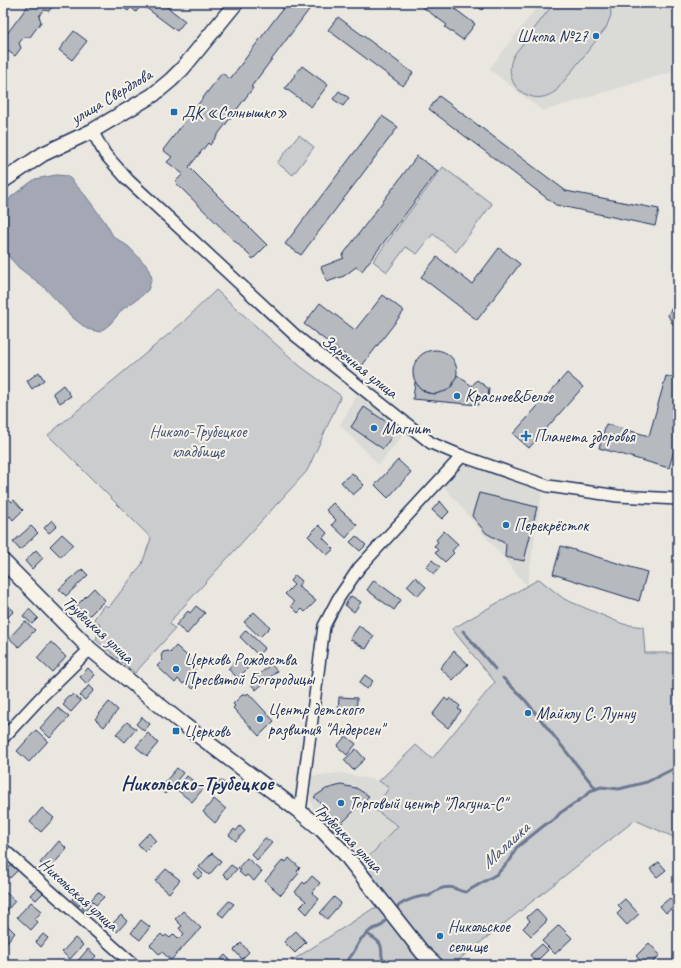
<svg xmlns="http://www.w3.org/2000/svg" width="681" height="968" font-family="Caveat,sans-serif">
	<rect width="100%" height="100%" fill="#eae7e0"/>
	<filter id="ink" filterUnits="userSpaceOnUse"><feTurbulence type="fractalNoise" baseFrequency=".025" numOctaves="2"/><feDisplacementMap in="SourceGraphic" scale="8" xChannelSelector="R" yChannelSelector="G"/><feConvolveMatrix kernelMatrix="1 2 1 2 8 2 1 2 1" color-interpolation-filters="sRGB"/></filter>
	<g filter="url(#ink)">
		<g fill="#dadad6">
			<polygon points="540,3 678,3 678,70 543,111 489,69"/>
			<polygon points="359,392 407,430 379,465 340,425"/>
			<polygon points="463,462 467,462 542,491 527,586 442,484"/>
			<polygon points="341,773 379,781 389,788 398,826 360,866 318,818 314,812 311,801 310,790 311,776"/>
		</g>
		<g fill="#cbcccd" stroke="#737e96">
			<path d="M554 3H610L611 15 606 28 556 91C546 98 536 100 525 94 511 87 507 70 513 57 516 51 522 45 526 40 535 27 545 15 554 3Z"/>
			<polygon points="299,135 314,147 293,175 277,163"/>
			<polygon points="443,167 492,204 456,252 433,234 417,254 406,247 387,272 373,261"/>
			<polygon points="216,290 300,366 341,396 307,471 174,617 170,624 175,629 135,673 96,640 100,625 94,619 104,605 109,607 142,564 151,538 48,435 182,323"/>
			<polygon points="539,579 564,599 623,624 643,627 645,653 678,653 678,839 635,820 452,965 440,965 360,866 398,826 374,809 389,788 379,781 416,745 432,759 495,682 452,629"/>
			<polygon points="374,908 379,909 422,965 290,965 293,960"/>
		</g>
		<polygon fill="#a3a8b4" stroke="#6d7892" points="56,175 68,176 85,195 105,222 113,236 129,247 147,266 152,278 148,290 139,298 123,309 110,324 100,332 87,329 72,317 43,286 19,268 3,250 3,207 12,196 35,179"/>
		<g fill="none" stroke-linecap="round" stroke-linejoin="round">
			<g stroke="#6d7892" stroke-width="3">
				<polyline points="463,631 495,669"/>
				<polyline points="503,678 526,701 596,789"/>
				<path d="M394 910C401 902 418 895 429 896 436 890 444 885 454 888 459 890 461 892 466 892L497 874 511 859 516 848 546 824 554 820 560 813 584 797 590 791 601 787 619 789 647 782 673 769 678 768"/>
				<path d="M367 934C391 947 376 949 385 965"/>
				<polyline points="344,965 353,953 361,939 371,930 381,926 389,916"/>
			</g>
		</g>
		<g fill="#b6babf" stroke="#1b2f5e">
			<polygon points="30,3 55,3 49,11 44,10 39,16 41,22 30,37 24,37 19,43 21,48 15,56 8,51 3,58 3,39"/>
			<polygon points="117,3 134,3 128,11"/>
			<polygon points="134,3 143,3 136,12 131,7"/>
			<polygon points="142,3 162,3 185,21 177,31 141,4"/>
			<polygon points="287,3 314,3 251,87 253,88 210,145 208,143 189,167 267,245 253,259 175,182 183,174 167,162 172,157 163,150 222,73 230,79"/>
			<polygon points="417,3 447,3 475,24 463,40 445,27 447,25"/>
			<polygon points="473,3 487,3 482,10"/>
			<polygon points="338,17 413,73 403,86 328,30"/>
			<polygon points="74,31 87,41 72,60 59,50"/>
			<polygon points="302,66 328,85 311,107 285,88"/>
			<polygon points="339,91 349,98 343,106 333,99"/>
			<polygon points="439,96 566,191 659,209 655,226 556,205 429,109"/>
			<polygon points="382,116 398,127 301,255 285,244"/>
			<polygon points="417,156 438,171 362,271 356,267 344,276 327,282 321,267 344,258 342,256"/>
			<polygon points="499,248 520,264 477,320 421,277 437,257 472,284"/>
			<polygon points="383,295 404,311 361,367 304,324 320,303 355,330"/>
			<polygon points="678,300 678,326 672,323 668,315 671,309 677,305"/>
			<circle cx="435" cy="372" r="22"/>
			<polygon points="39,372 44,380 32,389 27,381"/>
			<polygon points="567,373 583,387 529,448 513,434"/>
			<polygon points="457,375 472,386 477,380 489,389 488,397 479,397 478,405 413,399 415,382 420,388 427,393 435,394 446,391 452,386"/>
			<polygon points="666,376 678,379 678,436 669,468 599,448 606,424 649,436"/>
			<polygon points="63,385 71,396 60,403 53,393"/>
			<polygon points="364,407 397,429 383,449 351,427"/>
			<polygon points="398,460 411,472 388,498 375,485"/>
			<polygon points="352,473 364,485 353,495 341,482"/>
			<polygon points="479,493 537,507 524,561 505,557 506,544 486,533 472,516"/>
			<polygon points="4,494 12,502 14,500 23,510 13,520 10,516 6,519 4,517 3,518 3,496"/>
			<polygon points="440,501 449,512 442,519 432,510"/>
			<polygon points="333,503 357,525 346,538 332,525 336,520 326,510"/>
			<polygon points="52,520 57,526 49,533 44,528"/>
			<polygon points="319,525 327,533 323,538 334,549 327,555 308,536"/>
			<polygon points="31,526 38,533 20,550 13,542"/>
			<polygon points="444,531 458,544 452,551 454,553 445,562 435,553 438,550 434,546 438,542 436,540"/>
			<polygon points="62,534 73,544 61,557 50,546"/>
			<polygon points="356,536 366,545 360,551 350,542"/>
			<polygon points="561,546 647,572 639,601 553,574"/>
			<polygon points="36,550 43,558 32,569 25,561"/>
			<polygon points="432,560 440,567 434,574 426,567"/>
			<polygon points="82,569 88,575 66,596 59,589"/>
			<polygon points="295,575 302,581 298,586 316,601 305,612 302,609 298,613 291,606 294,602 285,594 294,585 290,581"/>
			<polygon points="415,577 426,587 418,596 407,586"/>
			<polygon points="374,580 401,600 394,610 367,590"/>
			<polygon points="94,588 105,600 87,618 76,606"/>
			<polygon points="351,596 361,602 354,612 345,605"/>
			<polygon points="5,602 14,611 3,622 3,604"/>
			<polygon points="196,606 205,613 187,634 176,625 188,611 190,613"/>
			<polygon points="29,609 38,618 32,624 23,616"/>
			<polygon points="254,612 270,627 260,637 244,622"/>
			<polygon points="25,621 35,630 19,647 9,638"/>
			<polygon points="359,626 374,636 366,649 350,639"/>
			<polygon points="246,630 265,648 258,655 240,637"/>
			<polygon points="51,642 66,657 52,672 37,658"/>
			<polygon points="176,646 194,662 190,666 196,671 193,673 201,680 193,689 186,682 183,684 178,679 175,683 157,666 163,660 161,656 163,652 168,651 170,653"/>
			<polygon points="454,651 468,664 453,680 440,668"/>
			<polygon points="239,657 249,667 238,678 228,669"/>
			<polygon points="271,664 277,671 256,690 250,683"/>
			<polygon points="88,668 95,675 87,684 80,677"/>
			<polygon points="365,675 373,681 367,689 359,683"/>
			<polygon points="89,685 94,690 85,700 80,696"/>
			<polygon points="244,693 246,695 248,693 274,721 259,736 233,708 235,706 233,704"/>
			<polygon points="73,694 81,701 71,712 63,705 66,702 64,700 68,696 70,697"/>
			<polygon points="339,697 357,698 356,714 338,713"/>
			<polygon points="445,698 448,701 450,698 460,706 458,709 461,711 448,728 432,715"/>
			<polygon points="109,702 118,710 104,727 95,719"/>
			<polygon points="58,708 69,717 50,738 40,728"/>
			<polygon points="142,717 150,724 144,731 136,724"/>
			<polygon points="127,722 136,729 125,742 116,734"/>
			<polygon points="36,730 48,741 29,762 17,751"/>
			<polygon points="148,733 158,743 147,756 136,747"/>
			<polygon points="346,736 356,744 347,755 337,746"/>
			<polygon points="356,749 365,759 353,770 344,760"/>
			<polygon points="177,768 183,773 165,794 159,789"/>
			<polygon points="187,776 203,789 192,802 176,789"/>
			<polygon points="220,780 226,784 219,793 213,788"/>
			<polygon points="341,785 356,788 369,796 335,830 328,823 324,814 325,808 314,797 326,789"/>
			<polygon points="214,799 226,809 215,823 203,812"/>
			<polygon points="42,808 54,818 41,832 30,822"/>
			<polygon points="240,826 245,831 236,841 229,835 234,829 236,831"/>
			<polygon points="149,833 156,841 145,852 138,844"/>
			<polygon points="265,838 272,843 257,860 251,854"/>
			<polygon points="59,841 67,849 48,870 40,863"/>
			<polygon points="212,853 221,861 209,875 199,867"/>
			<polygon points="247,858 262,871 254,881 247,875 245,877 239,872 241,870 238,868"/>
			<polygon points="289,858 300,868 297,871 299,873 281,895 265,881 283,860 286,862"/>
			<polygon points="659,862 666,870 657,877 650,869"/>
			<polygon points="12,864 18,870 10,878 5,873"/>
			<polygon points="231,865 237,869 228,879 223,874"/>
			<polygon points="166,869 180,880 169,893 155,881"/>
			<polygon points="198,869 203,874 198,879 193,874"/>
			<polygon points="312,876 320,883 312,893 319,899 307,914 300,907 306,901 295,892 303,882 305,884"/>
			<polygon points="39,886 45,891 36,900 30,895"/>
			<polygon points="3,890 15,901 3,915"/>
			<polygon points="79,891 86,898 79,906 72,899"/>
			<polygon points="98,892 104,897 96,905 91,900"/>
			<polygon points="334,897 341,903 327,919 320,913"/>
			<polygon points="670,898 676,905 666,913 660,906"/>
			<polygon points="625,899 639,914 627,925 617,914 622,909 618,905"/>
			<polygon points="229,901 234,904 223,917 218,913"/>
			<polygon points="31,902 42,911 35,919 38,922 31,930 17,917"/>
			<polygon points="87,902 91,905 85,911 82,908"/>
			<polygon points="536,909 547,921 531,936 523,928 530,921 527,917"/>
			<polygon points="183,911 201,928 171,960 162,952 159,954 150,945 161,934 164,937 166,935 170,938 174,934 179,939 184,934 179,928 182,926 175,919"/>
			<polygon points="121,915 127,921 117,932 111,925"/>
			<polygon points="141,920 150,927 140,940 131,933"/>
			<polygon points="5,923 15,933 3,946 3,925"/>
			<polygon points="559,925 572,938 555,954 542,941"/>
			<polygon points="296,931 306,942 295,953 284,942"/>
			<polygon points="43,934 48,938 41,947 36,942"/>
			<polygon points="75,938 83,945 70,959 62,952"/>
			<polygon points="241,943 249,952 242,959 234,950"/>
			<polygon points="649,943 660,955 650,965 645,965 636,956"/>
			<polygon points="542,944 548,950 536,962 530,955"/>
			<polygon points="88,949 96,956 88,965 74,965"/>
			<polygon points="225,955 235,965 227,965 221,959"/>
			<polygon points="575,960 579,965 569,965"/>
		</g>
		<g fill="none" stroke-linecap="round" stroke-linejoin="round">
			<g stroke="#1b2f5e" stroke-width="14">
				<g id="minor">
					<polyline points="92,131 105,154 128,180 296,336 431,443 462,456 548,486 618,496 678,499"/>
					<polyline points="3,738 43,695 90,649"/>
					<polyline points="300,812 324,626 338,599 359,568 462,456"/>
					<polyline points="3,849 134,965"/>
				</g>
			</g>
			<g stroke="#1b2f5e" stroke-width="17">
				<g id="major">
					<polyline points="3,181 43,154 92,131 153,95 171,80 183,68 236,3"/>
					<polyline points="3,561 90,649 183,724 300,812 321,829 345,854 422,952 436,965"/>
				</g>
			</g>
			<use href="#minor" stroke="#f7f3e8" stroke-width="11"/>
			<use href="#major" stroke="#f7f3e8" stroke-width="14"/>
		</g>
	</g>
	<g fill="#1f6fb2" stroke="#f7f3e8" stroke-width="1.5">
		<circle cx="596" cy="36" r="4"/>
		<rect x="170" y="108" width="8" height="8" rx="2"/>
		<circle cx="457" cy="396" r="4"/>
		<circle cx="374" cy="428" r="4"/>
		<path d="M524 430h4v4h4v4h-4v4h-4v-4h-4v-4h4z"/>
		<circle cx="506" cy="525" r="4"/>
		<circle cx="176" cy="669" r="4"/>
		<circle cx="528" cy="713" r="4"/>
		<circle cx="260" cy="719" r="4"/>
		<rect x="172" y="727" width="8" height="8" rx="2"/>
		<circle cx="341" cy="803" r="4"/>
		<circle cx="440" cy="936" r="4"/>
	</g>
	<g text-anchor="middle" stroke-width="4" stroke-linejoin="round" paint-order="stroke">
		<g font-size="17" fill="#1b2f5e" stroke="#f7f3e8" text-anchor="start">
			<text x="588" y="42" text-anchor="end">Школа №27</text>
			<text x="182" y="118">ДК «Солнышко»</text>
			<text x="465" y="402">Красное&amp;Белое</text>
			<text x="382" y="434">Магнит</text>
			<text x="534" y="442">Планета здоровья</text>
			<text x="514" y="531">Перекрёсток</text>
			<text x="184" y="665">Церковь Рождества<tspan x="184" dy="20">Пресвятой Богородицы</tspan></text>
			<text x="268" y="715">Центр детского<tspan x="268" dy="20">развития "Андерсен"</tspan></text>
			<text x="536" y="719">Майклу С. Лунну</text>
			<text x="184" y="737">Церковь</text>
			<text x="349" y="809">Торговый центр "Лагуна-С"</text>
			<text x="448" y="932">Никольское<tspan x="448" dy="20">селище</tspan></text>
		</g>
		<g font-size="17" fill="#1b2f5e" stroke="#f7f3e8">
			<text transform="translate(111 96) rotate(-31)" y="6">улица Свердлова</text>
			<text transform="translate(360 366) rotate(38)" y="6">Заречная улица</text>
			<text transform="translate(99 629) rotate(43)" y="6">Трубецкая улица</text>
			<text transform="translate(349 837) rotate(46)" y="6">Трубецкая улица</text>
			<text transform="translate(79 894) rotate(42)" y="6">Никольская улица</text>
		</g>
		<g font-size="17" fill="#47567a" stroke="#f7f3e8">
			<text x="198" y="437">Николо-Трубецкое<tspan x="198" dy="20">кладбище</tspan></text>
		</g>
		<g font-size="18" font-style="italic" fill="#445378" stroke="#f7f3e8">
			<text transform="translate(505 845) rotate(-43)" y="6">Малашка</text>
		</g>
		<g font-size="21" font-weight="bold" fill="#1b2f5e" stroke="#f7f3e8">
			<text x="197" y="790">Никольско-Трубецкое</text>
		</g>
	</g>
	<rect width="681" height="968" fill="none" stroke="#f7f3e8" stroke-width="16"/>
	<rect x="8" y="8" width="665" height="952" fill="none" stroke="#1b2f5e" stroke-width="1.5" filter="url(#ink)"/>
</svg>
